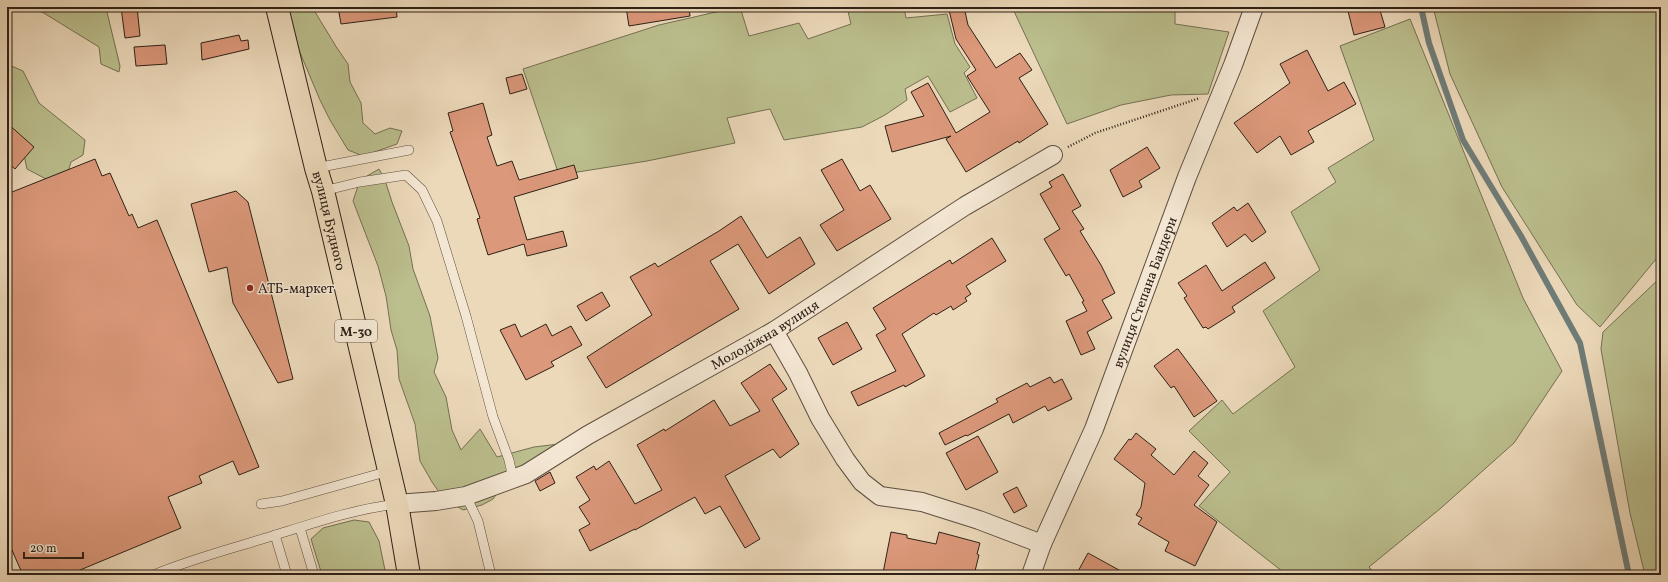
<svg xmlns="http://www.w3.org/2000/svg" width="1668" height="582" font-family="Vollkorn,serif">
	<rect width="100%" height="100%" fill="#ecd9ba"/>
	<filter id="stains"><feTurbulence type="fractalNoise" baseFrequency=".005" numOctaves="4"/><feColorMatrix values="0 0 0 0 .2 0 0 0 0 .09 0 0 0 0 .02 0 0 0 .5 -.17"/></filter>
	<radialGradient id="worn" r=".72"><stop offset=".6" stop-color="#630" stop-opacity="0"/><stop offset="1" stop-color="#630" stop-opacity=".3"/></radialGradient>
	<g fill="#bbbe8d" stroke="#747052">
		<polygon points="34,7 106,8 120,66 119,72 101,64 99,47"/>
		<polygon points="286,7 312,7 337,48 348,64 350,82 361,103 363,123 375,134 390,128 402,131 397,144 363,156 348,150 330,120 320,100 288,24"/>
		<polygon points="738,7 740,7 749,36 799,23 808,39 851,24 847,7 904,7 906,18 947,14 955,44 970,67 964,73 977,98 950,112 928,76 905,89 907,100 885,115 862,127 784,140 770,109 727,118 735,143 647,161 559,175 523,69 659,25"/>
		<polygon points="1012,7 1175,7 1175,24 1229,32 1208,94 1171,95 1121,105 1067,124"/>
		<polygon points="1433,7 1661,7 1661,253 1600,327 1577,305 1502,187 1450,74"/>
		<polygon points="1410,19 1523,298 1562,371 1514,443 1441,508 1369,567 1376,575 1287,575 1199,506 1230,472 1189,431 1222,400 1233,414 1295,367 1263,311 1320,270 1291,212 1336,182 1328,168 1374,140 1340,46"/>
		<polygon points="7,64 23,71 39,103 85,140 83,155 71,162 63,188 27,169 21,141 7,134"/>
		<polygon points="379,169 385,180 392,202 409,246 413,269 430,316 438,358 434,372 446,397 452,430 461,450 480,429 497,457 534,447 559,444 506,481 493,499 482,505 463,510 444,499 432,482 420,461 415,424 399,379 397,350 391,330 386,296 378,266 353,201 360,180"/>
		<polygon points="1661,277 1661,575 1645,575 1630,513 1601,349 1603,332"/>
		<polygon points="354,520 369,522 379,541 386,575 322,575 311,539 323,528"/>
	</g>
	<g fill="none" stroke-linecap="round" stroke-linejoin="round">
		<polyline stroke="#6f7c78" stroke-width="6" points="1421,7 1429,43 1463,140 1521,236 1580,343 1629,575"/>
	</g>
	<g fill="#db987a" stroke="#2e2117">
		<polygon points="121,7 137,7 140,36 125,38"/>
		<polygon points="338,7 396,7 397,17 341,24"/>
		<polygon points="626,7 689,7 690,16 629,26"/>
		<polygon points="964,7 968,25 996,68 1020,53 1032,70 1019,78 1048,124 1019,143 1018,141 966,172 946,139 951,136 892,152 885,126 924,116 911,92 928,83 956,133 990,112 967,76 976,70 956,39 949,10"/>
		<polygon points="1347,7 1379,7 1385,27 1354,35"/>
		<polygon points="239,35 241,41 248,40 249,49 202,60 201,43"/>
		<polygon points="165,45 167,64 136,66 134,47"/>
		<polygon points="1307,50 1328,91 1344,82 1356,104 1308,131 1314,142 1291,155 1280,136 1257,153 1234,123 1290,83 1280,64"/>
		<polygon points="522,74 527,89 510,94 506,78"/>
		<polygon points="483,103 492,135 487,137 497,166 512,161 519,180 574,165 578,178 514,197 527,240 563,231 567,246 527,256 524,244 488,255 477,219 480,218 450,132 453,131 448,113"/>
		<polygon points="7,123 34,147 15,169 7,162"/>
		<polygon points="1147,147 1160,168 1139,181 1142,187 1123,197 1110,170"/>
		<polygon points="95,159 102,176 110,173 129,216 132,214 138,228 157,220 259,467 239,475 233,461 199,476 202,483 168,497 181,528 68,575 23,575 7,539 7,194"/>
		<polygon points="842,159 860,191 870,185 891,219 837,251 820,225 844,210 821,170"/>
		<polygon points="1063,174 1081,206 1072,211 1084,229 1080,231 1101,265 1115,293 1102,300 1112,318 1087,332 1095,349 1081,355 1066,321 1087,311 1082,302 1084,301 1069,274 1066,276 1044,239 1060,229 1040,194 1052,187 1049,182"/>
		<polygon points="236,191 248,202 293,379 278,383 233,303 227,267 209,272 191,204"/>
		<polygon points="1248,203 1266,232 1252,242 1245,234 1227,247 1212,223 1234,207 1237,211"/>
		<polygon points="741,216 767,258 800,237 815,264 769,294 738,244 710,261 739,309 606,388 587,357 652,315 630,277 655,263 658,267 719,231"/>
		<polygon points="992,238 1006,261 966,286 971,294 965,298 967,301 953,310 951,306 936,315 934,313 902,334 925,376 905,387 904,385 858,406 851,392 896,371 876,335 886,329 873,308 950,260 952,264"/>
		<polygon points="1265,262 1275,278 1232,307 1235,312 1208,329 1206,327 1203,328 1184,298 1187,296 1178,283 1206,265 1222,291"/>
		<polygon points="602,292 610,306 586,321 577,306"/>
		<polygon points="847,322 862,349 833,365 818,338"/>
		<polygon points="515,324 521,337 546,324 552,336 571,326 582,345 551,362 554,366 526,380 500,330"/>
		<polygon points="1177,349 1178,349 1217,401 1194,417 1174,386 1171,388 1154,366"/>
		<polygon points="770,364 787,389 772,399 799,444 780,458 773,449 725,476 760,539 745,548 720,506 705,514 695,497 635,530 635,529 590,551 579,530 590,524 579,507 590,500 576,477 594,466 596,470 609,461 635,504 662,490 637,445 664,429 665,431 714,400 730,426 760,411 741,383"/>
		<polygon points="1050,377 1054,383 1062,379 1072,399 1048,411 1045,406 1013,423 1009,414 967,436 966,435 945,445 939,433 998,402 996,399 1027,383 1030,387"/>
		<polygon points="1136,433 1156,449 1151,455 1174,475 1194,451 1208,463 1198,476 1209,485 1194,505 1217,522 1195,566 1165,551 1169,542 1138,524 1142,518 1136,515 1141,507 1145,483 1114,459 1129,439 1131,440"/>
		<polygon points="978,436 998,472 966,490 946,453"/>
		<polygon points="550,472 555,483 540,491 535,481"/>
		<polygon points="1017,487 1027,506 1014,513 1003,494"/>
		<polygon points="891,532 907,535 907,538 936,544 939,532 980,543 977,554 979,555 974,575 936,575 921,571 920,575 892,575 883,573"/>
		<polygon points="1088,553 1128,575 1076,575"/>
	</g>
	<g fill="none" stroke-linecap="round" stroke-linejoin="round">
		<g stroke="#5e4f40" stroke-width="10">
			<g id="service">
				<polyline points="316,168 409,150"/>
				<polyline points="323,191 360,182 406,175 422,190 437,221 466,316 493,417 509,460 513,479"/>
				<polyline points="466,496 478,521 491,575"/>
				<polyline points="261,504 282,501 389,471"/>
				<polyline points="300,528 314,575"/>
				<polyline points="275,535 287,575"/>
				<path d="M153 575C191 559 230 549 269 537 311 524 354 509 397 504"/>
			</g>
		</g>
		<g stroke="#5e4f40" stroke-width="20">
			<g id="minor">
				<polyline points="774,331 798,373 820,418 845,459 862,482 880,496 922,502 979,520 1042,544"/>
				<path id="s1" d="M397 504 436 501 466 496 526 474 588 435 774 331 965 206 1053 155"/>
				<path id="s2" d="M1031 575 1042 544 1094 429 1187 177 1233 65 1254 7"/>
			</g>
		</g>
		<g stroke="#2e2117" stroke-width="24">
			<g id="trunk">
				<path id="s3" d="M277 7 316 168 323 191 397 504 409 575"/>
			</g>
		</g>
		<polyline stroke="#2e2117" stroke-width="2.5" stroke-dasharray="1 2" stroke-linecap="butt" points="1068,147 1095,133 1200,98"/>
		<use href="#service" stroke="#f3e6d2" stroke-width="9"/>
		<use href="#minor" stroke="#f3e6d2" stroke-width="18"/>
		<use href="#trunk" stroke="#ecd9ba" stroke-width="22"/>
	</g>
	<circle fill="#8f2418" stroke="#f3e6d2" stroke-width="1.5" cx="250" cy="288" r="4"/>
	<g text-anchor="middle" stroke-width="3" stroke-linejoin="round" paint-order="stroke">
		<rect fill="#f3e6d2" stroke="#695c4f" stroke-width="1" x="335" y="320" width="42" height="22" rx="3"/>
		<g font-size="13" font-weight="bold" fill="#2e2117">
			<text x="356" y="336">М-30</text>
		</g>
		<g font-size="14" fill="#2e2117" stroke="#f3e6d2">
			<text dy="5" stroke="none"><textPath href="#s3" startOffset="220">вулиця Будного</textPath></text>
			<text dy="5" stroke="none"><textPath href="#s2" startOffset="305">вулиця Степана Бандери</textPath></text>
			<text dy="5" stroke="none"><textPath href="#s1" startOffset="410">Молодіжна вулиця</textPath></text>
		</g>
		<g font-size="14" fill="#2e2117" stroke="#f3e6d2" text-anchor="start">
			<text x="258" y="293">АТБ-маркет</text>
		</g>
	</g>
	<rect width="1668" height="582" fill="none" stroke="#ecd9ba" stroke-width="24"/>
	<rect x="8" y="8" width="1652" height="566" fill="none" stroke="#2e2117" stroke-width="2"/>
	<rect x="12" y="12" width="1644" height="558" fill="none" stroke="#2e2117"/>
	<path d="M24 552v6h59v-6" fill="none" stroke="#2e2117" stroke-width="2"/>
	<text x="30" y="552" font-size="12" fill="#2e2117" stroke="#f3e6d2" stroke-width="3" paint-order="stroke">20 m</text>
	<rect width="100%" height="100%" filter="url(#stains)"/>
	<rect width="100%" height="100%" fill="url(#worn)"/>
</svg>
